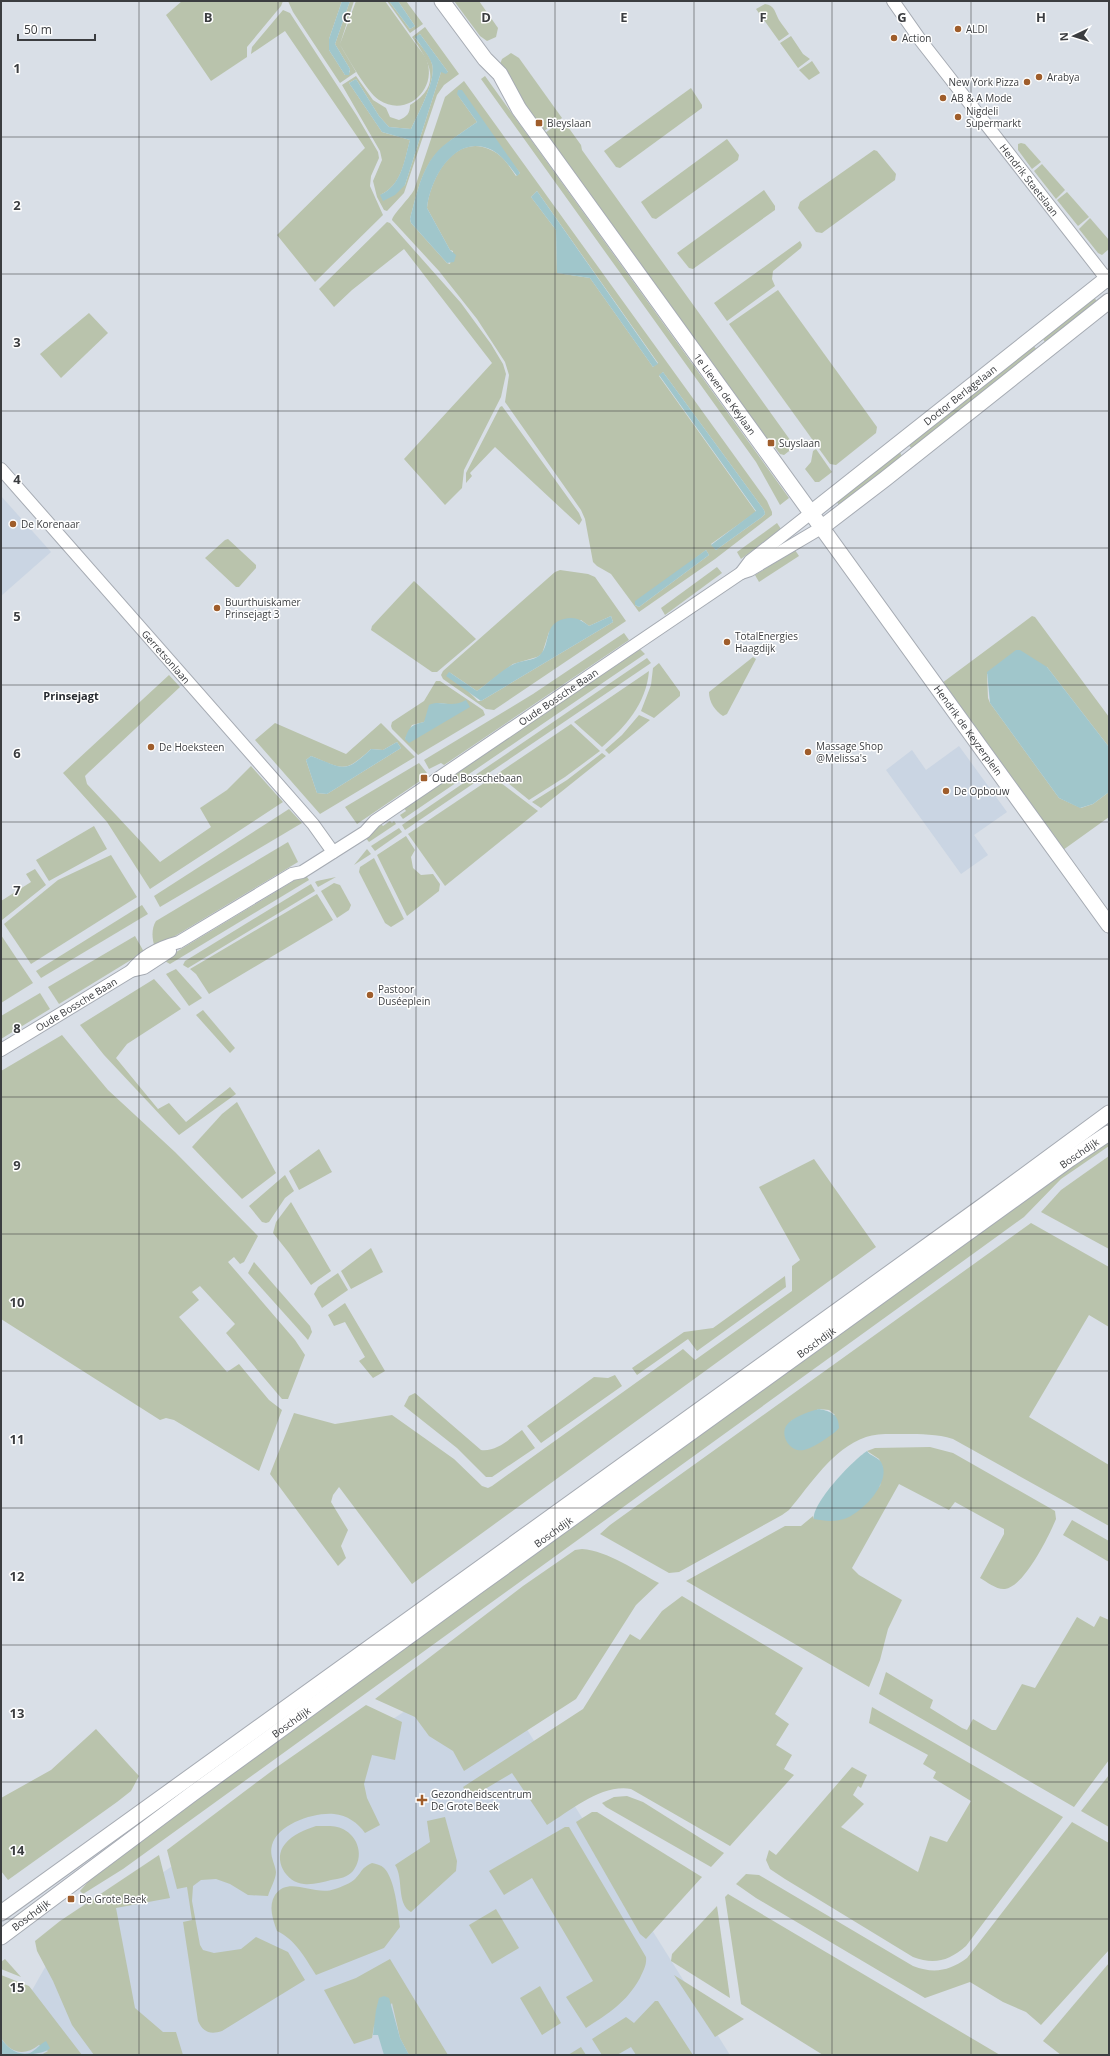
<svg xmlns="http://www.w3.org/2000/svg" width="1110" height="2056" font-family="'Open Sans',sans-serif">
	<rect width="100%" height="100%" fill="#d9dfe7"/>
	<g fill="#cad5e3">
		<polygon points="1,496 51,552 1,596"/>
		<polygon points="959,746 1007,812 974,835 988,855 961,874 886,770 912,750 926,770"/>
		<polygon points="483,1659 730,2055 1,2055 1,2045 60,1941"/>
	</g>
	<g fill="#b9c3ac" fill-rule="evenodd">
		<polygon points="182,1 283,1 281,6 247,47 247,57 211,81 166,15"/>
		<path d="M288 1H342L329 39V50L345 75 350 72V69L335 44 350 1H354L340 44 356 1H385C395 15 405 29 415 43 419 49 425 55 427 61 437 90 406 118 379 100 366 91 349 59 340 45L356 72 340 83 293 12Z"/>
		<polygon points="387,1 389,1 410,29 415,26 398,1 406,1 423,24 410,33"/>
		<polygon points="454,1 479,1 498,28 496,37 487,41 480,36"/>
		<path d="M765 4C775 5 775 13 779 20 782 25 786 29 789 34L779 41 756 9Z"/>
		<polygon points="283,10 290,13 357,116 378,152 379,158 371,176 370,186 383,215 315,282 277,235 365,148 285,31 251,54 252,47"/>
		<path d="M425 27 459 74 444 85 437 95 404 193 387 211 384 210 377 197 373 181 382 160 380 151 342 85 356 76 373 100 386 108 390 117 399 120C407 117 410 113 410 105 444 85 429 61 412 37ZM420 34 448 72H441L405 185 380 195C402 185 404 162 410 140L382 132 349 83 356 79 379 116 389 127 411 129C418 114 437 79 432 64 430 55 420 45 415 38Z"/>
		<polygon points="791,36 803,54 810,59 798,68 780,43"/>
		<polygon points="511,53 519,58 562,118 544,131 503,74 500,64 502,59"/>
		<polygon points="812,61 820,73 809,80 799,70"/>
		<polygon points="485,76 789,498 780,505 756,462 481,79"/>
		<path d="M464 81 767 501 772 512V515L715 559 639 612 611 574 597 566 593 562 585 519 581 510 505 402 509 375 505 362 477 319 439 271 392 220C393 214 409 199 414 190L445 97ZM457 94 520 173 516 176C509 166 503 155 491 150 455 132 430 178 427 208L450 250 453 251 450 264 447 263 411 223 410 219C417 193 422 164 444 146 454 137 466 130 477 122ZM537 191 658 363 653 367 590 278 557 273 556 230 531 197ZM663 372 764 510 765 514 762 517 716 550 711 544 756 512 659 376ZM706 550 709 555 639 607 635 605Z"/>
		<polygon points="691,88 702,105 702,108 620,168 616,167 604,151"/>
		<polygon points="563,120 581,145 582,150 793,444 793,448 784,455 780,454 771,442 769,443 545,133"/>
		<polygon points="727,139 739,155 738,160 656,219 652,218 641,202"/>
		<polygon points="1021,143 1025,144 1041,162 1032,169 1018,150 1018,144"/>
		<polygon points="874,150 877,151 896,174 895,180 822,233 816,232 798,208 800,202"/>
		<polygon points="1042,164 1065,190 1056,199 1034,171"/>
		<polygon points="764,190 775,206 775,210 693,269 689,268 677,253"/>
		<polygon points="1067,192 1089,217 1078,226 1057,200"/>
		<polygon points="1090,218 1109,240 1109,249 1102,255 1098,253 1079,229"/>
		<polygon points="387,222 390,223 461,303 491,344 503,364 506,374 501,397 464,470 462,488 445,505 404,459 492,363 404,249 352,290 334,307 319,289"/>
		<polygon points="800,241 802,245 801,248 773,271 772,279 775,286 727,321 714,303"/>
		<polygon points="778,290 877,427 876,433 836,465 830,464 729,324"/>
		<polygon points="1093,296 1099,304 1047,342 1044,341 1043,337"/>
		<polygon points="89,313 108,333 61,378 40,354"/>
		<polygon points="1033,345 1037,350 912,448 910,447 909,444"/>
		<polygon points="502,406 579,513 582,520 579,525 495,447 470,473 472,476 466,483 466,473 500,407"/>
		<polygon points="816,449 832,472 819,482 815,482 805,469 811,462 813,451"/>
		<polygon points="900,452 902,457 840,506 835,500"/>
		<polygon points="777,523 781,529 741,559 737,552"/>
		<polygon points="228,539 256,565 256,568 239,587 236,587 205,558 225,540"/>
		<polygon points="795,550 799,556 759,582 755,575"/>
		<polygon points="717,567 722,573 665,615 661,608"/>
		<path d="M560 570 588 574 595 577 626 621 494 710 486 709 443 679 441 675 443 671 555 572ZM611 616 613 622 481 701H478L449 672 477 691 513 664 537 657 542 654 549 632 581 620 589 626Z"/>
		<polygon points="414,581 476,639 437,672 432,672 371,630 372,626"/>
		<polygon points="1032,616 1035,617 1109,717 1109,747 1047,667 987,674 988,698 990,703 1059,798 1081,808 1093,804 1109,792 1109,817 1063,850 942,683"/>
		<polygon points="624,633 629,640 444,765 441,763 429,769 424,760 533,694"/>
		<polygon points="640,649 645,654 403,819 400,815 406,811 404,808"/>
		<path d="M753 657 756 659 727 714 723 716C715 711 709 702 709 692Z"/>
		<polygon points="647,658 651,663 405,830 402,825"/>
		<polygon points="659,663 680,692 680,696 654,718 641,711 651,685 653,668"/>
		<path d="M649 671C646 704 626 726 602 747L574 722Z"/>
		<polygon points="169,675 180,687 89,772 85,776 87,784 160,862 211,827 200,808 227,790 251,766 283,802 150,889 107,822 63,773"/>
		<path d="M436 681H440L483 710 485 715 418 755 392 729 391 726 392 722 424 701ZM438 703 457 705 405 739 412 725 424 722Z"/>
		<polygon points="639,715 650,720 609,754 605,750 622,735"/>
		<path d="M275 723 346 754 381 723 415 757 320 814 255 740ZM397 742 401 748 327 794 317 793 306 760 311 756C343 769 344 774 371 749L383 750Z"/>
		<polygon points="571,724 600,751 565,777 529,800 497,774"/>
		<polygon points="602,753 606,756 541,808 532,802 567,780"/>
		<polygon points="419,763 427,773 419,779 420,781 357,824 345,807"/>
		<polygon points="493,777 538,811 445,886 408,834"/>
		<polygon points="289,809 302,823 160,907 154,896"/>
		<polygon points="390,821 392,823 394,821 396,824 369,842 364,836 381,824 383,826"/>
		<polygon points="94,826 107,849 49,881 36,860"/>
		<polygon points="399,828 402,832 375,851 371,846"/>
		<polygon points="406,836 415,850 411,857 413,868 421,875 433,874 440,884 439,891 407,916 377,855"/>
		<path d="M288 842 298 862 155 948C152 939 151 929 156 921Z"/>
		<polygon points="367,849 371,854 354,865"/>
		<polygon points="111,855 137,897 31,964 4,924 58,880"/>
		<polygon points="374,858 404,919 391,927 385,923 359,872 360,867"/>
		<polygon points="35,869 46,885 2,920 1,901 31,882 26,874"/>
		<polygon points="305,874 309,880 170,964 163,960"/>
		<polygon points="336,877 318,887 315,882 317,881"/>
		<polygon points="334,883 340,885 351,905 349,910 337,918 321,891"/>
		<polygon points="311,884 315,891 188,968 183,965 185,961"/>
		<polygon points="317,894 333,920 209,994 196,974 190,969"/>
		<polygon points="142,905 148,914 41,978 36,971"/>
		<polygon points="1,935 33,983 1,1003"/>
		<polygon points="135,936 144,952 59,1004 48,987"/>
		<polygon points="176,969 202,998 189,1006 166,974"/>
		<polygon points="154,979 181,1009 127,1044 116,1058 158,1109 169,1103 186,1122 230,1087 236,1094 179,1135 104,1055 80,1025"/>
		<polygon points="40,993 50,1009 1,1039 1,1016"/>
		<polygon points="203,1010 235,1048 230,1053 196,1015"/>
		<polygon points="62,1035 108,1090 175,1152 258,1236 244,1262 240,1264 234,1257 228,1262 295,1340 305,1355 288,1399 282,1399 226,1333 235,1324 200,1286 192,1292 199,1300 179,1317 227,1372 239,1364 269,1400 282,1410 259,1471 174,1420 166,1418 160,1420 1,1319 1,1071"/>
		<polygon points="237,1102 276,1173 242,1199 192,1147 222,1114"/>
		<polygon points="1109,1142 1109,1146 1061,1179 1024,1217 123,1869 83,1894 80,1891 92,1877 182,1808 1069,1166"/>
		<polygon points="319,1149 332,1172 299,1190 289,1171"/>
		<polygon points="1109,1156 1109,1249 1041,1212 1061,1190"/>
		<polygon points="814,1159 876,1247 412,1584 339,1487 333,1495 331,1502 348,1530 341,1546 346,1558 338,1566 270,1474 294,1413 335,1424 392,1415 454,1459 482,1486 488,1488 492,1486 683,1349 695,1360 792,1291 792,1266 800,1260 759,1187"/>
		<polygon points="285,1175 294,1191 285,1198 269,1222 266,1223 262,1222 249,1206"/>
		<polygon points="291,1202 331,1271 311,1285 289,1253 273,1233 276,1222"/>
		<path d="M1031 1223 1109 1267V1327L1089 1315 1029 1417 1109 1465V1526L953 1439C937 1434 921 1434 905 1434 893 1434 877 1433 866 1437 832 1449 811 1484 789 1510L782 1515 679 1572 669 1573 600 1534 610 1525ZM819 1409 829 1410 835 1415 791 1421Z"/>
		<polygon points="371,1248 383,1272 351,1289 341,1271"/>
		<polygon points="254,1262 310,1326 312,1332 308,1340 248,1273"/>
		<polygon points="338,1273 348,1290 322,1308 314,1294 318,1287"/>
		<polygon points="785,1276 786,1287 697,1351 688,1339 637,1375 632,1368 684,1332 713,1328"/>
		<polygon points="345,1303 385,1371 373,1378 359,1361 365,1357 345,1322 334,1326 328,1315"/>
		<polygon points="615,1375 622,1386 541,1443 527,1426 594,1377 608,1378"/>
		<path d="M415 1393 481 1450C497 1452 510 1438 522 1430L535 1448 492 1477H486L457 1448 404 1406 409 1396Z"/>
		<path d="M930 1447 953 1453 1055 1511 1056 1519C1049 1536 1024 1587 1005 1589 997 1590 987 1582 980 1578L1004 1534V1529L955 1502 949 1510 899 1484 852 1568 859 1575 902 1600 888 1629 880 1660 869 1687 686 1581 785 1526H801L813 1516 814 1519 880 1486 883 1468 879 1459 867 1451 875 1448Z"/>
		<polygon points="1072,1520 1109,1541 1109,1562 1063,1535"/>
		<path d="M582 1549C608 1551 636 1571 659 1583L636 1605 576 1699 464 1771 453 1751 429 1736 415 1717 375 1699 523 1586 575 1550Z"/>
		<path d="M682 1596 803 1668 775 1714 789 1724 776 1745 792 1755 784 1769 794 1775 730 1846 631 1789C601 1784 572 1810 547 1825L512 1773 470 1798 463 1787 583 1709 630 1634 640 1640 662 1611Z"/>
		<polygon points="1100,1616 1109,1620 1109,1760 1074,1807 879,1694 886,1672 933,1700 930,1708 962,1728 967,1730 973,1719 992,1730 996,1730 1022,1684 1035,1688 1077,1617 1094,1627"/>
		<path d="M366 1705 402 1722 395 1760 372 1755 364 1784 367 1798 380 1825 365 1833C358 1823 347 1815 334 1814 314 1812 278 1824 272 1845 269 1856 275 1863 276 1872 276 1879 270 1889 268 1896L248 1895 230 1884 216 1879 201 1880 193 1886 192 1901 200 1945 203 1950 214 1953 241 1949 256 1937 288 1952 305 1980 222 2031C210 2035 203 2032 198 2021L183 1922 192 1920 187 1887 177 1889 167 1850 277 1767Z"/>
		<path d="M872 1707 1063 1817 966 1946C949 1961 934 1965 913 1957L785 1879 770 1869 766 1860 769 1850 776 1855 852 1767 867 1775 861 1788 858 1786 853 1795 864 1804 841 1827 918 1872 930 1836 947 1842 971 1801 933 1778 936 1772 923 1764 928 1755 869 1723Z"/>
		<polygon points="96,1729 139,1776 131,1791 117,1802 8,1880 1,1871 1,1798 51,1770"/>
		<polygon points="1109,1775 1109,1827 1081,1811"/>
		<polygon points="627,1796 643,1802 724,1853 711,1867 606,1807 602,1803 614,1797"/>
		<polygon points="592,1812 597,1812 702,1877 646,1939 640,1934 577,1824 576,1822"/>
		<path d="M445 1817 457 1861 456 1871 411 1912C396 1904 404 1878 395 1865L430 1842 427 1821Z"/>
		<path d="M1072 1822 1109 1843V1950L1041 2025 1026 2012 1003 2002 970 1982 925 1998 756 1898 736 1884 746 1874 759 1875 913 1966C934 1974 949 1971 967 1958Z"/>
		<path d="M316 1826C325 1826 336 1825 343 1829 359 1837 364 1857 353 1871 348 1877 339 1879 331 1880 323 1882 313 1885 304 1884 286 1883 272 1859 285 1844 293 1834 305 1830 316 1826Z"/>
		<path d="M565 1827H569L646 1957C647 1965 643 1971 640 1978 626 2003 609 2013 586 2028L566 1997 593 1981 532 1878 504 1895 489 1871Z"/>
		<polygon points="159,1855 170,1898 116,1908 135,2008 163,2032 176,2032 183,2055 94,2055 72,2025 53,1981 37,1951 35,1941 60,1921"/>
		<path d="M372 1863C376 1864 381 1865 384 1868 395 1879 398 1912 400 1927L384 1948 316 1975C305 1958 296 1940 277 1931 273 1920 268 1906 275 1895 289 1875 314 1897 335 1889 341 1887 351 1883 355 1879 363 1871 360 1869 372 1863Z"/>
		<polygon points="728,1894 1000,2055 823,2055 741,2004 725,1897"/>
		<polygon points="717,1906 730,1998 671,1961 672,1954"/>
		<polygon points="496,1909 519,1948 492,1964 469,1925"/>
		<polygon points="5,1959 21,1977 1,1969 1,1962"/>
		<polygon points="390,1959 448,2055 409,2055 400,2038 392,2003 374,2026 372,2038 354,2044 324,1990 356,1978"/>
		<polygon points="1109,1963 1109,2055 1061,2055 1043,2041"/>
		<path d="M1 1975 29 1986 82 2055H41L48 2051 39 2045C25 2056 11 2054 1 2038Z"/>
		<polygon points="674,1975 744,2019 715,2037"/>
		<polygon points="540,1986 561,2023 542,2035 520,1998"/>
		<polygon points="655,2001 658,2001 693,2055 636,2055 631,2047 617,2055 602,2055 592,2039 626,2017 634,2023"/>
		<polygon points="581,2047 586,2055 568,2055"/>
	</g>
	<g fill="#a0c6cb">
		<polygon points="342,1 350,1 335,44 350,69 349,75 345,75 329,50 329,39"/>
		<polygon points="389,1 398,1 415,26 410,29"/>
		<path d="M420 34 448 72 446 74 441 72 405 185 395 195 383 201 380 195C402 185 404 161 410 140L382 132 349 83 356 79 379 116 389 127 411 129C418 114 437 79 432 64 429 55 420 45 415 37Z"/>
		<path d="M458 90H462L520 173 517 176C509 166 503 156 492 150 455 132 430 179 427 208L450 250 456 255 454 262 447 263 411 223 410 219C417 193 422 164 443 146 454 137 466 130 477 122L457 94Z"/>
		<polygon points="537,191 658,364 653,367 590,278 557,273 556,230 531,197"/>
		<polygon points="663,372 764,510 765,514 762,517 716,550 711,545 756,511 659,375"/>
		<polygon points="706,550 709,555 639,607 635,605 635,601"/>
		<path d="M611 616 613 622 481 701 446 676 449 672 477 691C489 683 501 670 514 664 522 660 533 661 540 655 551 644 543 624 564 619 575 616 581 620 589 626Z"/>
		<polygon points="1016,650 1020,650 1047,667 1109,747 1109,792 1093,804 1080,808 1059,798 990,703 987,672"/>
		<path d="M466 700 470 707 409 743 405 739C409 727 411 725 424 722L429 705C441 699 450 709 466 700Z"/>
		<path d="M397 742 401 748 327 794 317 793 306 760 311 756C343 768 344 775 371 749L383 750Z"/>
		<path d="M819 1409C831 1411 839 1415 839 1428 835 1433 829 1436 824 1440 818 1444 811 1448 804 1450 791 1453 780 1437 786 1426 792 1417 810 1411 819 1409Z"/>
		<path d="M867 1451C870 1456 878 1457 881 1462 893 1482 861 1514 844 1519 834 1522 824 1521 814 1519 812 1503 853 1460 867 1451Z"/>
		<polygon points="384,1996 389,1998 400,2038 409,2055 384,2055 378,2035 373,2035 376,2010 379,1998"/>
		<path d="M1 2038C7 2048 18 2056 30 2053 36 2050 40 2044 46 2041L50 2048C44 2056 12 2055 1 2055Z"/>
	</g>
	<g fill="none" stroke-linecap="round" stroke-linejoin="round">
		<g stroke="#a6abb3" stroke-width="14">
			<g id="minor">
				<path id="s1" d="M893 1 921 41 1109 282"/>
				<path id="s2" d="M1 469 313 824 333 852"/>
				<polyline points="741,573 750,570 821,528"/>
				<path id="s3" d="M131 971C143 955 160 947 179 942L292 874 302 872 365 832 375 821 741 573 750 561 811 513"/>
				<path id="s4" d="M1 1050 131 971 144 968 170 951"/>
			</g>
		</g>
		<g stroke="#a6abb3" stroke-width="17">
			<g id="major">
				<path id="s5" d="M442 1 485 59 500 74 519 109 1109 925"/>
				<path id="s6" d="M811 513 1109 277"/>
				<polyline points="821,528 885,479 1109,301"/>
				<polyline points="1,1913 984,1205 1109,1113"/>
				<path id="s7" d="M1 1937 192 1794 478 1586 1070 1159 1109 1133"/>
			</g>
		</g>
		<use href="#minor" stroke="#fff" stroke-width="12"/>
		<use href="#major" stroke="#fff" stroke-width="15"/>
	</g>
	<path fill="none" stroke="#3b3d40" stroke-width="1" stroke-opacity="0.55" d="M139 1V2055M278 1V2055M416 1V2055M555 1V2055M694 1V2055M832 1V2055M971 1V2055M1 137H1109M1 274H1109M1 411H1109M1 548H1109M1 685H1109M1 822H1109M1 959H1109M1 1097H1109M1 1234H1109M1 1371H1109M1 1508H1109M1 1645H1109M1 1782H1109M1 1919H1109"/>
	<g fill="#9f5d2b" stroke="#fff" stroke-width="1.5">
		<circle cx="958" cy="29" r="4"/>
		<circle cx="894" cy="38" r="4"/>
		<circle cx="1039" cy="77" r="4"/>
		<circle cx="1027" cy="82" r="4"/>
		<circle cx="943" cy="98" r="4"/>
		<circle cx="958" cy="117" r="4"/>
		<rect x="535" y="119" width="8" height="8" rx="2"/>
		<rect x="767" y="439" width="8" height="8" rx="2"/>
		<circle cx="13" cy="524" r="4"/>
		<circle cx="217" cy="608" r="4"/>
		<circle cx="727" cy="642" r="4"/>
		<circle cx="151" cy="747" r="4"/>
		<circle cx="808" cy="752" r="4"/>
		<rect x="420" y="774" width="8" height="8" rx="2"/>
		<circle cx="946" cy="791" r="4"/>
		<circle cx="370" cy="995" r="4"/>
		<path d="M420 1794h4v4h4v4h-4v4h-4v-4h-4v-4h4z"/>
		<rect x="67" y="1895" width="8" height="8" rx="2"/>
	</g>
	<g text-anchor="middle" stroke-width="3" stroke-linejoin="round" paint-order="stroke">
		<g font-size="10" fill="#3b3d40" stroke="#fff" text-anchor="start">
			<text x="966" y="33">ALDI</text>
			<text x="902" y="42">Action</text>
			<text x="1047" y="81">Arabya</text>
			<text x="1019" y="86" text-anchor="end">New York Pizza</text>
			<text x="951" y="102">AB &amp; A Mode</text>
			<text x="966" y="115">Nigdeli<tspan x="966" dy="12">Supermarkt</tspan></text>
			<text x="547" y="127">Bleyslaan</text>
			<text x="779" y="447">Suyslaan</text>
			<text x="21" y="528">De Korenaar</text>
			<text x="225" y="606">Buurthuiskamer<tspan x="225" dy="12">Prinsejagt 3</tspan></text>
			<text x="735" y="640">TotalEnergies<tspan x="735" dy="12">Haagdijk</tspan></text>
			<text x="816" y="750">Massage Shop<tspan x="816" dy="12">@Melissa's</tspan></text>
			<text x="159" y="751">De Hoeksteen</text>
			<text x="432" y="782">Oude Bosschebaan</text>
			<text x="954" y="795">De Opbouw</text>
			<text x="378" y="993">Pastoor<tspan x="378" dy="12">Duséeplein</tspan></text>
			<text x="431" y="1798">Gezondheidscentrum<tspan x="431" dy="12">De Grote Beek</tspan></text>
			<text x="79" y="1903">De Grote Beek</text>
		</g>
		<g font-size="10" fill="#3b3d40" stroke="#fff">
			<text dy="4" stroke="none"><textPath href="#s1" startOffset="225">Hendrik Staetslaan</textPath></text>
			<text dy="4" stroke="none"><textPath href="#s5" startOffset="485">1e Lieven de Keylaan</textPath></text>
			<text dy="4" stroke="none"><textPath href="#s6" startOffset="190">Doctor Berlagelaan</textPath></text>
			<text dy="4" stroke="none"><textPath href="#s2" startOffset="250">Gerretsonlaan</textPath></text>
			<text dy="4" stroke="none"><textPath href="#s3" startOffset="510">Oude Bossche Baan</textPath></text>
			<text dy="4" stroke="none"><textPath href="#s5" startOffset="900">Hendrik de Keyzerplein</textPath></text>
			<text dy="4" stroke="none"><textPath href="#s4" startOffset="88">Oude Bossche Baan</textPath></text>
			<text dy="4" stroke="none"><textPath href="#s7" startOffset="1333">Boschdijk</textPath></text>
			<text dy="4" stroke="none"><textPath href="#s7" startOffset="1009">Boschdijk</textPath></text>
			<text dy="4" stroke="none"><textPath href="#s7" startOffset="685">Boschdijk</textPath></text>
			<text dy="4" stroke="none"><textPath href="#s7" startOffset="361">Boschdijk</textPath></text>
			<text dy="4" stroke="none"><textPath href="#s7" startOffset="37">Boschdijk</textPath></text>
		</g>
		<g font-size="11" font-weight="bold" fill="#262a30" stroke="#fff">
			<text x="71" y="700">Prinsejagt</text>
		</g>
	</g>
	<g font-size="13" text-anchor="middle" font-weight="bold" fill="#3b3d40" stroke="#fff" stroke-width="3" stroke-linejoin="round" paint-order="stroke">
		<text x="208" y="22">B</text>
		<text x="347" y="22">C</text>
		<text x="486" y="22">D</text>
		<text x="624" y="22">E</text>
		<text x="763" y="22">F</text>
		<text x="902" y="22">G</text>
		<text x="1041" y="22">H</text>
		<text x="17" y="73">1</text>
		<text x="17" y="210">2</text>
		<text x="17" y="347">3</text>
		<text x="17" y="484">4</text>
		<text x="17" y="621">5</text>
		<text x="17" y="758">6</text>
		<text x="17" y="895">7</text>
		<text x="17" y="1033">8</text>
		<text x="17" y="1170">9</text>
		<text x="17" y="1307">10</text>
		<text x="17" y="1444">11</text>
		<text x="17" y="1581">12</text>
		<text x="17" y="1718">13</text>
		<text x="17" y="1855">14</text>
		<text x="17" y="1992">15</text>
	</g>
	<rect width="1110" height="2056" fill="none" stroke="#3b3d40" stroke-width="4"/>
	<g transform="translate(1074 36) rotate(266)" stroke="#ffffff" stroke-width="3" paint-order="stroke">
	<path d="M0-3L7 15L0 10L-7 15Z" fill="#3b3d40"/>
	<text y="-6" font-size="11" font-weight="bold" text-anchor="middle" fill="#3b3d40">N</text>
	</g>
	<path d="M18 34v6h77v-6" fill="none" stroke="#3b3d40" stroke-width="2"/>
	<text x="24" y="34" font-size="12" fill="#3b3d40" stroke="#ffffff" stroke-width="3" paint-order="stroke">50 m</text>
</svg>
